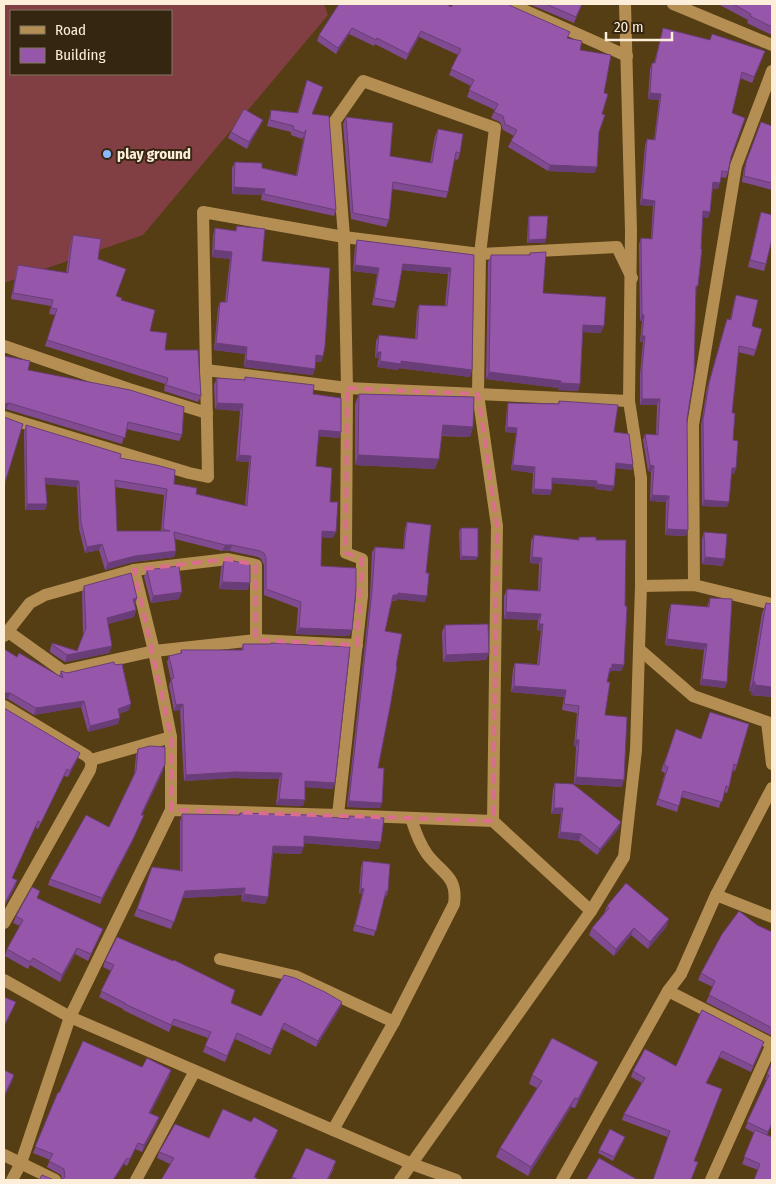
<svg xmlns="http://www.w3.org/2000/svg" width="776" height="1184" font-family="'Fira Sans Condensed',sans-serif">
	<rect width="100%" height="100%" fill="#553d14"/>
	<path fill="#813f43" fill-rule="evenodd" d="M4 4H324L328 15 143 235 4 283ZM11 11H171V74H11Z"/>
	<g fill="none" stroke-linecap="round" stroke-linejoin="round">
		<g stroke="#b48e52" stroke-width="12">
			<polyline points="510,4 627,56"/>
			<polyline points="625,4 631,231 629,401 641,478 641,586 639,649 693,696 767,722 772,764"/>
			<polyline points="673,4 772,45"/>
			<polyline points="4,346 129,389 207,413"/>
			<polyline points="629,401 347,388 206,370 203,212 344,237 480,254 617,247 632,278"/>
			<polyline points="4,417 189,473 208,477 206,370"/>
			<polyline points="134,570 228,559 256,565 256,640"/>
			<polyline points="694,585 693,425 736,166 772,71"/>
			<polyline points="641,586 694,585 772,604"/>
			<polyline points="7,631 63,671 154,651 256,640 357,645"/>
			<polyline points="4,636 30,603 45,595 134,570 154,651 171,737 171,810 70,1017 21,1163 12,1180"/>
			<path d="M4 706 87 756C92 761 92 764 90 770L4 923"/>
			<polyline points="91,760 171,737"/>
			<polyline points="171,810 338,815 362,596 362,559 346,553 347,388 344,237 335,121 363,81 495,128 480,254 478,394 497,526 493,821"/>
			<polyline points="338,815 493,821 591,911"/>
			<polyline points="716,895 772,917"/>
			<polyline points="220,959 295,976 394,1022"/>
			<polyline points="4,980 70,1017 412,1164 456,1180"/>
			<polyline points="668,991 772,1044"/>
			<path d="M333 1130 394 1022 454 904C458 876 442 874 427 854 419 843 415 831 411 818"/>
			<polyline points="4,1155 55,1180"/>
			<polyline points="136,1180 195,1071"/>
			<polyline points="400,1180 591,911 624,857 636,750 639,649"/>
			<polyline points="562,1180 668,991 681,974 716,895 772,788"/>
			<polyline points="711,1180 772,1044"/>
		</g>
	</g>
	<g fill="#814b92" fill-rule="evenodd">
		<polygon points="338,4 446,4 451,7 509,5 568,38 580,50 604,93 599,132 595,173 548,171 508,147 514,136 503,130 500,122 491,118 495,110 467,97 471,86 449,75 458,55 419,37 406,60 375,44 374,46 349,34 336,54 317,41 319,35 339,4"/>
		<polygon points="529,4 582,4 574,23"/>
		<polygon points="718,4 772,4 772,35 747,23 748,20"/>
		<polygon points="663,28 763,57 752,83 740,78 732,113 730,158 728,172 726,178 721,177 718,189 712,188 710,212 708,218 703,217 696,292 687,419 686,536 665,535 666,502 650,501 651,472 648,471 643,440 645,434 656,435 657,405 640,405 640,374 643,342 640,342 642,321 640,321 639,244 641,238 651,239 653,206 640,205 645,145 647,139 654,140 659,100 648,99 650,69 652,63 654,63"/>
		<polygon points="307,80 312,114 336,210 334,216 261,200 262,195 232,194 232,168 235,162 296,175 304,136 302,139 291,135 291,132 267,126 271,110 297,113"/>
		<polygon points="346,117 390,156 430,163 435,136 438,129 460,153 458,160 454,159 448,192 446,198 392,189 389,220 386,227 351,219 343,124"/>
		<polygon points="761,122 772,126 772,190 742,182 744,168"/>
		<polygon points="260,126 247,149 228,138 231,132"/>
		<polygon points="761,212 766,264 764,271 748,267 759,219"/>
		<polygon points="529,216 545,243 527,243 528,219"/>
		<polygon points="237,226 262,261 323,356 321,362 315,362 313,375 244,367 245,354 214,350 218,308 220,302 225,302 230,259 212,257 213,235 215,228 235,231"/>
		<polygon points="73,235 98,259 116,296 121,300 150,331 201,396 198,402 164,391 165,384 45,346 55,315 49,314 51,306 11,299 16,271 18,265 66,273 71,241"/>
		<polygon points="357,240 474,255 472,370 470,377 399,368 398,370 377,367 379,358 375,358 376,341 379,335 415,339 417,311 419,305 445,306 448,274 402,270 396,302 394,308 372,305 377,274 353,271 355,247"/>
		<polygon points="530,253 543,293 601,333 583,332 580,384 578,391 558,390 559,388 486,379 488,262 491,255 529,255"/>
		<polygon points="736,295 752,326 756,350 754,356 738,352 732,413 733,440 736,468 734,474 731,474 727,507 702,506 701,426 707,388 725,325 727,319 730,320 734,301"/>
		<polygon points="28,370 182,435 179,441 126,429 122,444 6,409 4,410"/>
		<path d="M245 377 313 394 341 432 339 438 319 436 316 466 330 502 333 538 322 537 321 566 352 630 349 636 296 634 298 608 264 595V565L261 559 258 557 230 551H222L175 539 176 551 174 557 133 562 105 570 99 550 85 553 79 529 77 487 45 484 47 504 45 510H25L24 432 26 425 120 458 196 494 245 506 249 462 236 461 240 411 215 409 214 385 217 378 244 380ZM115 487 164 495 161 531H117Z"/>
		<polygon points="359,394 473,427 470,437 442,436 435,469 355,465 355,404"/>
		<polygon points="559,401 614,432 632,470 616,468 614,486 612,491 595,489 596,487 552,483 550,495 532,494 533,473 511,470 516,433 505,432 507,408 508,403 558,404"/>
		<polygon points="407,522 426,573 425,602 397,599 396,601 392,601 385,631 396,666 378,768 382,803 380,808 347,807 370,597 372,552 375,547 403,549 405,528"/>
		<polygon points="461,528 476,560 460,560 459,531"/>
		<polygon points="704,532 723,566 702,564 702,539"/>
		<polygon points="534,535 578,540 579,537 596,540 624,665 621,671 611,671 609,674 607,682 605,715 622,787 574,784 576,747 574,746 577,713 562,710 564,697 511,692 513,669 515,663 537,664 541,631 537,630 538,620 504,619 504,596 507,589 538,591 539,564 530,563 531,541"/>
		<polygon points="224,561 248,590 219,589 221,568"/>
		<polygon points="147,570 179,599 151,603 144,577"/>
		<polygon points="84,586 137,598 135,605 136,610 134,617 108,624 112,646 109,653 65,662 50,652 50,650 52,643 77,651 83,635 82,593"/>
		<polygon points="710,598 727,682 725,688 700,685 704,650 665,645 669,610 671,604 707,607"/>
		<polygon points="766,603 772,697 751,695 752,692 749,691 762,613"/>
		<polygon points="445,625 489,653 486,660 443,662 442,632"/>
		<polygon points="243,644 335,783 333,789 305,787 303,806 276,805 279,779 233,778 184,781 180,710 174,711 169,685 171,680 167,662 169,656 180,653 181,650 241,650"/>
		<polygon points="4,649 17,657 59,676 61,671 67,673 115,665 129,710 119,714 118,724 88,732 81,707 34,715 8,699 4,699"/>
		<polygon points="4,708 80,753 77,760 68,777 64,776 38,829 35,827 12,878 17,880 15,887 4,907"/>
		<polygon points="676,729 737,765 735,771 732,770 729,787 727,793 724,792 719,808 681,797 677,812 656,805 665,773 661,771"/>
		<polygon points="138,749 163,771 142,815 144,815 131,844 100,904 48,885 50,879 109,827 134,775 136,755"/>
		<polygon points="555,783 619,828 597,855 579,841 558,838 561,814 551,814 553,789"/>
		<polygon points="240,813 348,819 349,816 379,849 304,843 301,854 273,853 268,897 265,904 241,901 242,895 182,898 171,929 134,916 152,867 180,870 180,821 182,814 239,815"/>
		<polygon points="363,861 388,891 386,897 385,896 374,936 353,931 362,894 359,894 361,867"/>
		<polygon points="37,898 103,929 88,961 75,954 60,982 30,965 28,969 5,956 7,949 20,926 13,923 16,916"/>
		<polygon points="607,906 667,926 648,949 631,935 614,956 589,935 592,928 605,913 604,913"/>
		<polygon points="757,925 772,932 772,1036 706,1002 713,987 698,980 701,973"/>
		<polygon points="105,961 231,1003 261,1016 342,1002 340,1008 316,1047 282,1029 270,1055 235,1039 225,1062 203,1052 208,1038 172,1025 169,1032 123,1010 123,1009 99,997 111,971 103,967"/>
		<polygon points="702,1010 764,1042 751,1072 719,1057 706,1084 691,1180 667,1137 622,1120 624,1114 642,1083 631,1077 633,1071 676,1066"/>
		<polygon points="598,1062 594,1071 575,1108 571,1107 528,1176 496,1157 500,1148 537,1088 529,1084 532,1075"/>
		<polygon points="772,1062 772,1125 767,1135 772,1137 758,1170 742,1164 754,1133 745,1128 767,1081 765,1080"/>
		<polygon points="142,1067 171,1070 169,1077 150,1113 159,1117 157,1124 142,1152 135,1149 127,1166 124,1164 62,1180 61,1175 47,1167 50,1160 33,1153 59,1093"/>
		<polygon points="276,1136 254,1178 170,1164 157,1158 159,1152 209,1138"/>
		<polygon points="624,1140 613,1161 598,1153 599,1150"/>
		<polygon points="306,1148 334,1168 328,1180 291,1180"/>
	</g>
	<g fill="#693d77">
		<polygon points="352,28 349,34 336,54 338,48"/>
		<polygon points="421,31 419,37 406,60 408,54"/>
		<polygon points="650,93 661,94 659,100 648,99"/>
		<polygon points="263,120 260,126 247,149 249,142"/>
		<polygon points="550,165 597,167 595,173 548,171"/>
		<polygon points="713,182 720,183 718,189 710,188"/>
		<polygon points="234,187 265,189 262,195 232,194"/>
		<polygon points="642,199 655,201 653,206 640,205"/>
		<polygon points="703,211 710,212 708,218 701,217"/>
		<polygon points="546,239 545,243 527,243 529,240"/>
		<polygon points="214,250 232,252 230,259 212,257"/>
		<polygon points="403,264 451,268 448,274 401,270"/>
		<polygon points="355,265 379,268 377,274 353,271"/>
		<polygon points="642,315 644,315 642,321 640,321"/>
		<polygon points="583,325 604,326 601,333 581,332"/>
		<polygon points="642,336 645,336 643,342 640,342"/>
		<polygon points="216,343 247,347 245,354 214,350"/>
		<polygon points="377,352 381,352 379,358 375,358"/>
		<polygon points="316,355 323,356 321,362 313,361"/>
		<polygon points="246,360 315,369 313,375 244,367"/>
		<polygon points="380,361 401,361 472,370 470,377 399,368 398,370 377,367"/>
		<polygon points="489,372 561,381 559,388 486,379"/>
		<polygon points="561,383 580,384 578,391 558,390"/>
		<polygon points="642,399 660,399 657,405 640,405"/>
		<polygon points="9,403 6,409 4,410 4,404"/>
		<polygon points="217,403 243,404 240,411 215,409"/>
		<polygon points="443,425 473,427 470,437 439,435"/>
		<polygon points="507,427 517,428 516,433 505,432"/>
		<polygon points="319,430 341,432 339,438 317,436"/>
		<polygon points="239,455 251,456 249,462 236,461"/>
		<polygon points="358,455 439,459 435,469 355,465"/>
		<polygon points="616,463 633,465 632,470 614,468"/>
		<polygon points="513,465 535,467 533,473 511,470"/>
		<polygon points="650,465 654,466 651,472 648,471"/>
		<polygon points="732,468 736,468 734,474 730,474"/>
		<polygon points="45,478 79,481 77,487 43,484"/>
		<polygon points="552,478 597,481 596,487 551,483"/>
		<polygon points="597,484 614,486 612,491 595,489"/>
		<polygon points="534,489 552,490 550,495 532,494"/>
		<polygon points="652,495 669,496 666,502 650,501"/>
		<polygon points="704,500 729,502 727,507 702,506"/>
		<polygon points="27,504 47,504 45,510 25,510"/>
		<polygon points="667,529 688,530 686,536 665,535"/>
		<polygon points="322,531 336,532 333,538 320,537"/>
		<polygon points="102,544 99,550 85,553 87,547"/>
		<polygon points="225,545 232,545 230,551 222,551"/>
		<polygon points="176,551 174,557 133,562 105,570 108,563 135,556"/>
		<polygon points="461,556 478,557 476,560 460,560"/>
		<polygon points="532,557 542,558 539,564 530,563"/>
		<polygon points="705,557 725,559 723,566 702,564"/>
		<polygon points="222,582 250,583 248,590 219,589"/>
		<polygon points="182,592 179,599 151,603 153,596"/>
		<polygon points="398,593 427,596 425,602 397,599 396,601 391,600 393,595"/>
		<polygon points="137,598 134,605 133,599"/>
		<polygon points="136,610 134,617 104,625 107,618"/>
		<polygon points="506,612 541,614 538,620 504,619"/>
		<polygon points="539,624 543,624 541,631 537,630"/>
		<polygon points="299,628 352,630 349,636 296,634"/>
		<polygon points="667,639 707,644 704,650 665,645"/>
		<polygon points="112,646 109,653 65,662 67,655"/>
		<polygon points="489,653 486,660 443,662 446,655"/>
		<polygon points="612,664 624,665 621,671 611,671 609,674 608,674"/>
		<polygon points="702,679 727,682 725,688 700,685"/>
		<polygon points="753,682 755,682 752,692 749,691"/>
		<polygon points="755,685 772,687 772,697 751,695"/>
		<polygon points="514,686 566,690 564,697 511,692"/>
		<polygon points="4,693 10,693 8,699 4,699"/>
		<polygon points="84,701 81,707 34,715 36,708"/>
		<polygon points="131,704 129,710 116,715 118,709"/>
		<polygon points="183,704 180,710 174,711 176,705"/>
		<polygon points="120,718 118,724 88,732 90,726"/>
		<polygon points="576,740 579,740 576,747 574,746"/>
		<polygon points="80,753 77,760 68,777 70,771"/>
		<polygon points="165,764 163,771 139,821 141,815"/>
		<polygon points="235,772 282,773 279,779 233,778 184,781 186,775"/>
		<polygon points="576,777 624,780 622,787 574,784"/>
		<polygon points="305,781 335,783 333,789 303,787"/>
		<polygon points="279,799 305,800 303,806 276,805"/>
		<polygon points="349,801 382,803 380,808 347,807"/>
		<polygon points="554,808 563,808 561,814 551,814"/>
		<polygon points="144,815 131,844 100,904 102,898"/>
		<polygon points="621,822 619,828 597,855 600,849"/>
		<polygon points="560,832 581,834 579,841 558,838"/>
		<polygon points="304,836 381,842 379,849 302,843"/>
		<polygon points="273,846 304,847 301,854 271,853"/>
		<polygon points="17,880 15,887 4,907 4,905"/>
		<polygon points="245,888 242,895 182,898 185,891"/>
		<polygon points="361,888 364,889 362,894 359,894"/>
		<polygon points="244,894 268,897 265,904 241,901"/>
		<polygon points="669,919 667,926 648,949 650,942"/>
		<polygon points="634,928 631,935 614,956 616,949"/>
		<polygon points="77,948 75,954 60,982 62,975"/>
		<polygon points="16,1002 13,1009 4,1028 4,1026"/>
		<polygon points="342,1002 340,1008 316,1047 318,1041"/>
		<polygon points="598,1062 594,1071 575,1108 578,1099"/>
		<polygon points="171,1070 169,1077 147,1120 149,1113"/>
		<polygon points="14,1075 12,1082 4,1098 4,1096"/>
		<polygon points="575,1098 571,1107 528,1176 531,1167"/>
		<polygon points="159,1117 157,1124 142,1152 144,1145"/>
		<polygon points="278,1130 276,1136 253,1180 254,1177"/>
		<polygon points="127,1158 124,1164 114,1180 113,1180"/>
	</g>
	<g fill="#9657aa" stroke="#693d77" fill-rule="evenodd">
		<polygon points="339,4 446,4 451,7 453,4 508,4 509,5 570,32 567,38 582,41 580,50 611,55 604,93 608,94 602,114 605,115 599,132 597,167 550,165 511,141 517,130 505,124 503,116 494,112 498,104 469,90 474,80 451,69 461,49 421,31 408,54 377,38 376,40 352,28 338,48 319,35"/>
		<polygon points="546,4 582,4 576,17"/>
		<polygon points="733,4 772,4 772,27 750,16 751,14"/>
		<polygon points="663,28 710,40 712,34 765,51 754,77 742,72 732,113 745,118 731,157 728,172 722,171 720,183 713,182 710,212 703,211 701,249 702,249 698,286 696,286 694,375 687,419 688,530 667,529 669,496 652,495 654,466 650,465 645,434 658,435 660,399 642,399 642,368 645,336 642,336 644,315 642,315 641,238 652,239 655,201 642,199 647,139 655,140 661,94 650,93 652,63 655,63"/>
		<polygon points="307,80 323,87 312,114 329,116 336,210 264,194 265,189 234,187 235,162 262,163 262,168 297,176 306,130 304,133 293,129 294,126 270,120 271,110 298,113"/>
		<polygon points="244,109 263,120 249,142 231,132"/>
		<polygon points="346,117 393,123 390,156 432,163 438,129 463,134 460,153 456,152 448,192 393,182 389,220 353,213"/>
		<polygon points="761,122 772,126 772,183 744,176 746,162"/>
		<polygon points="761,212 772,215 772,239 766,264 750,260"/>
		<polygon points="529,216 548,216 546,239 529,240"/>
		<polygon points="237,226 265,229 262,261 330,268 325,346 323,356 316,355 315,369 246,360 247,347 216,343 220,302 227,302 232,252 214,250 215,228 236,231"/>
		<polygon points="73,235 101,239 98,259 126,269 116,296 122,298 121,300 155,310 150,331 167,333 165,350 198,350 201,396 166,385 168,378 47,340 57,309 51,308 53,300 13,293 18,265 68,273"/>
		<polygon points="357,240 474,255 472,370 401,361 401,364 380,361 381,352 377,352 379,335 417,339 419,305 447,306 451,268 403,264 396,302 374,298 379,268 355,265"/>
		<polygon points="546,252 543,293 606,297 604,326 583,325 580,384 561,383 561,381 489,372 491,255 530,255 530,253"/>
		<polygon points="736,295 758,300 752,326 762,329 756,350 739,346 732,413 735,413 733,440 738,441 736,468 732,468 729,502 704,500 703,420 709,383 727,319 731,320"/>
		<polygon points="4,356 30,361 28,370 130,390 184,407 182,435 128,422 125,438 9,403 4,404"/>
		<path d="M245 377 314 385 313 394 341 398V432L319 430 316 466 332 468 330 502H338L336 532 322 531 321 566 356 568V589L352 630 299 628 301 602 266 589V558L264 553 260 551 232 545H225L174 532 176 551 135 556 108 563 102 544 87 547 81 523 79 481 45 478 47 504H27L26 425 121 454 120 458 156 465 175 470 174 484 197 488 196 494 247 506 251 456 239 455 243 404 217 403V378L245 380ZM115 480 167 489 163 529 170 531H117Z"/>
		<polygon points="359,394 474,397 473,427 443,425 439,459 358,455"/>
		<polygon points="559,401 618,405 614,432 629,434 633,465 616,463 614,486 597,484 597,481 552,478 552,490 534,489 535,467 513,465 517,428 507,427 508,403 559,404"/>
		<polygon points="4,417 23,424 4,486"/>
		<polygon points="407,522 431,525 426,573 429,573 427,596 398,593 398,595 393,595 385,631 402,634 396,666 397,667 390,707 378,768 384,768 382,803 349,801 372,591 375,547 404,549"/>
		<polygon points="461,528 478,528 478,557 461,556"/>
		<polygon points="704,532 727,534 725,559 705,557"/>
		<polygon points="534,535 579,540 579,537 596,537 596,540 626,540 625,606 627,606 624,665 612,664 612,668 610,668 607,682 610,682 605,715 627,717 624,780 576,777 579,740 576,740 579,706 564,704 566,690 514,686 515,663 539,665 543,624 539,624 541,614 506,612 507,589 540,591 542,558 532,557"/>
		<polygon points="230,560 250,565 250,583 222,582 224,561"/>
		<polygon points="179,566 182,592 153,596 147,570"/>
		<polygon points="131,573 137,598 133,599 136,610 107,618 112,646 67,655 53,645 52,643 77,651 86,628 84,586"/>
		<polygon points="710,598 732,599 727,682 702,679 707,644 667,639 671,604 709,607"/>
		<polygon points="766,603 772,604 772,687 755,685 755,682 753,682"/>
		<polygon points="488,624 489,653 446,655 445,625"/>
		<polygon points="271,643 350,647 335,783 305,781 305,800 279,799 282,773 235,772 186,775 183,704 176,705 171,679 174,678 169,656 182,653 181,650 243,650 243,644 271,644"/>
		<polygon points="4,649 17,657 19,653 63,678 61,671 67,673 114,662 115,665 122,664 131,704 118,709 120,718 90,726 84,701 36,708 10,693 4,693"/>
		<polygon points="4,708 80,753 70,771 67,769 41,823 38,821 12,878 17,880 4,905"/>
		<polygon points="710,712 749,724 737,765 734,764 729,787 726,786 722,802 683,791 679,806 658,799 668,767 664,765 676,729 701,739"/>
		<polygon points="150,746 165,747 165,764 141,815 144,815 134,837 102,898 50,879 86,815 109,827 136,771 138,749"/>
		<polygon points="555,783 573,784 621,822 600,849 581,834 560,832 563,808 554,808"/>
		<polygon points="240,813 311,815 349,819 349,816 384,818 381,842 304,836 304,847 273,846 268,897 244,894 245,888 185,891 174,922 137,909 152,867 182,871 182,814 240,815"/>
		<polygon points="363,861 390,864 388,891 386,891 376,931 355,925 364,889 361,888"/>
		<polygon points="626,883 669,919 650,942 634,928 616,949 592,928 609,908 607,906"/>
		<polygon points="32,887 40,891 37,898 103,929 91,954 77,948 62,975 33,958 30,962 7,949 23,920 16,916"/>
		<polygon points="739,911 757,925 772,932 772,1028 709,995 715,981 701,973 722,934"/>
		<polygon points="117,937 173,961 174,960 235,990 231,1003 261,1016 284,975 295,978 325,992 342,1002 318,1041 284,1023 272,1049 237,1033 227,1056 205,1046 211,1032 174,1019 171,1025 125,1004 125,1003 101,991 114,965 105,961"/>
		<polygon points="4,997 16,1002 4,1026"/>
		<polygon points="702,1010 764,1042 753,1066 722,1051 706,1083 722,1089 694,1161 698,1162 691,1180 653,1180 670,1131 624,1114 645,1078 633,1071 645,1049 676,1066"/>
		<polygon points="552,1038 598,1062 578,1099 575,1098 531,1167 500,1148 542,1081 532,1075"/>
		<polygon points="83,1041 142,1067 147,1058 171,1070 149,1113 159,1117 144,1145 138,1143 130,1159 127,1158 113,1180 62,1180 65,1177 64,1169 49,1161 53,1154 35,1147 58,1092 59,1093"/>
		<polygon points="772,1062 772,1123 768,1132 747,1122 769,1075 767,1074"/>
		<polygon points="4,1070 14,1075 4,1096"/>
		<polygon points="223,1109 251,1122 254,1117 278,1130 254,1177 260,1180 161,1180 174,1158 159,1152 175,1124 209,1138"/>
		<polygon points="610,1129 625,1137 614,1157 599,1150"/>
		<polygon points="755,1130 772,1137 772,1180 754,1180 760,1164 744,1157"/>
		<polygon points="306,1148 336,1161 327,1180 299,1180 292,1177"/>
		<polygon points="599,1158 638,1180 586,1180"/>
		<polygon points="42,1175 54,1180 39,1180"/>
	</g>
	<path fill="none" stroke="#da6e8d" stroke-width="4" stroke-dasharray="10 6" stroke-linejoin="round" d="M347 388 478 394 497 526 493 821 171 810V737L134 570 228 559 256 565V640L357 645 362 559 346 553Z"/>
	<circle fill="#8bb9fc" stroke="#342610" stroke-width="2" cx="107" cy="154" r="5"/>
	<g text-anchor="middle" stroke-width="4" stroke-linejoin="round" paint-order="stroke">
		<g font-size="15" font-weight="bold" fill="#fdeed9" stroke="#342610" text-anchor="start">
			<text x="117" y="159">play ground</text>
		</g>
	</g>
	<rect width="776" height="1184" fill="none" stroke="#fdeed9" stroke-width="10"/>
	<rect x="10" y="10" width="162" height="65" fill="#342610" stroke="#847660"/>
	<rect x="20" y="26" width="25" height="8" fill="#b48e52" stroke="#847660"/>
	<text x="55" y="35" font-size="15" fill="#fdeed9">Road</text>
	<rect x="20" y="48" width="25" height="15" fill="#9657aa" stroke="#847660"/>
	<text x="55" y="60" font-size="15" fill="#fdeed9">Building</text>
	<path d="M606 32v8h66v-8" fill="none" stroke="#fdeed9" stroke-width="2.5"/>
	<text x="614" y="32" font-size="15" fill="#fdeed9" stroke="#342610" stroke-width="4" paint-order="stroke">20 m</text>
</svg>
